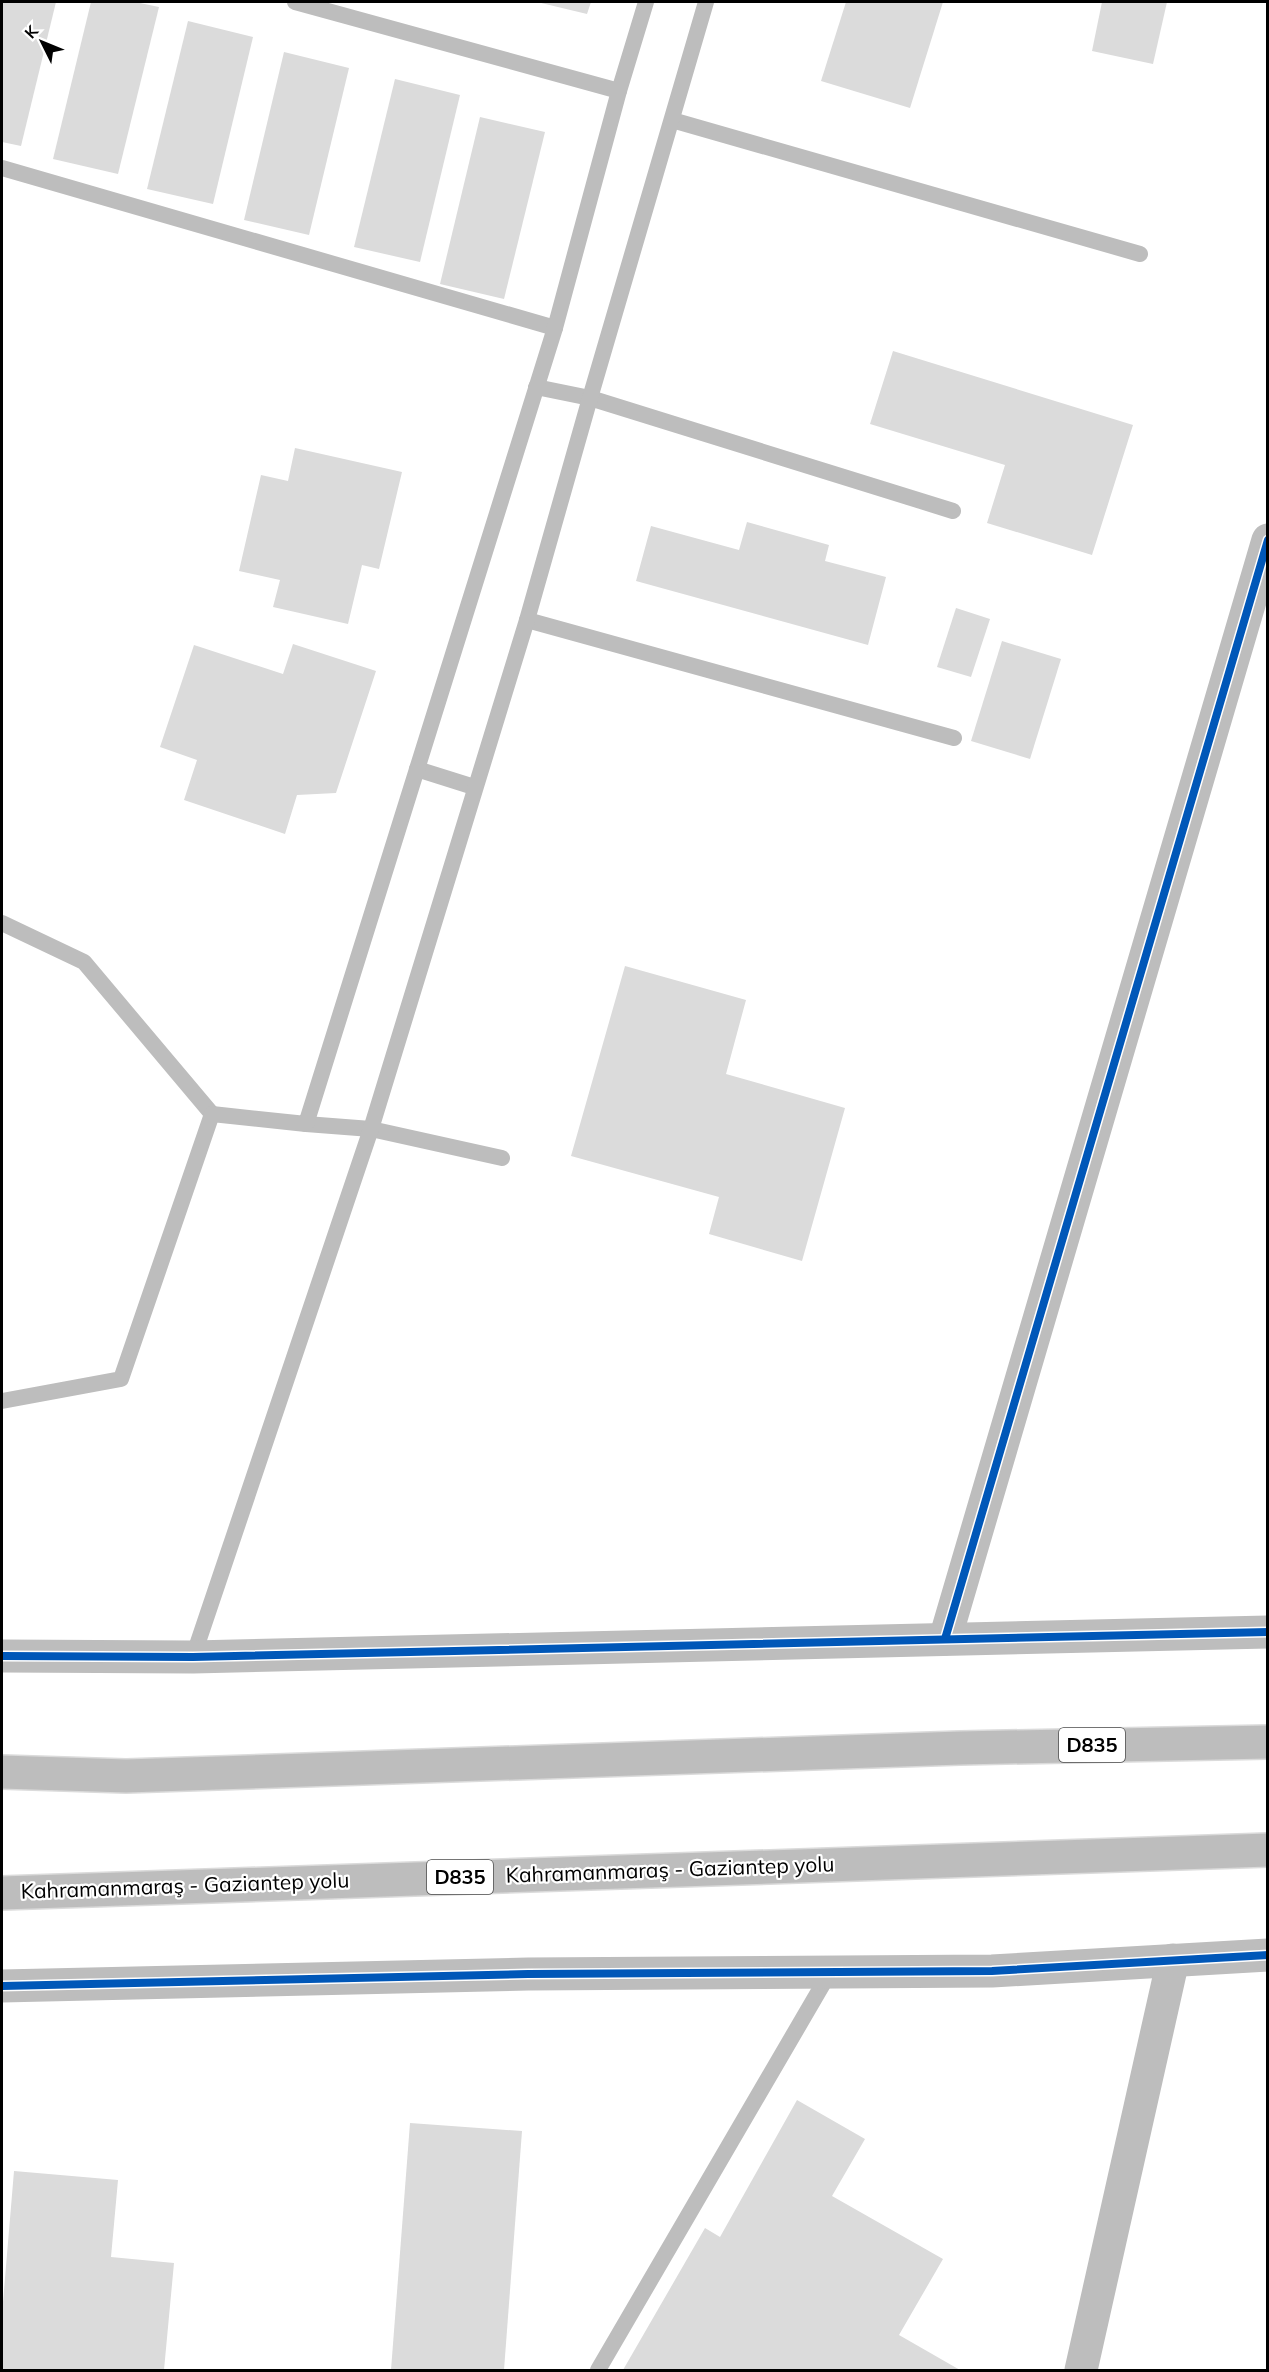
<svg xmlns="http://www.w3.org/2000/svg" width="1269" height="2372" font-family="Mulish,sans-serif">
	<rect width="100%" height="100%" fill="#fff"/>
	<g fill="#dbdbdb">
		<polygon points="2,2 56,2 21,146 2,142"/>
		<polygon points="91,2 135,2 159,7 118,174 53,159"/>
		<polygon points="537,2 591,2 587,14"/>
		<polygon points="846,2 943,2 910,108 821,81"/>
		<polygon points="1102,2 1167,2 1153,64 1092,51"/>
		<polygon points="188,21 253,37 213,204 147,189"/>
		<polygon points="284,52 349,68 309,235 244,220"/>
		<polygon points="395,79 460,95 420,262 354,247"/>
		<polygon points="480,117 545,132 504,299 440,284"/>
		<polygon points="893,351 1133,425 1092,555 987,523 1005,465 870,424"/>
		<polygon points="295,448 402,472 379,569 362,565 348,624 273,607 280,580 239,571 261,475 288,481"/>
		<polygon points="747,522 829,545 825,561 886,577 868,645 636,581 651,526 739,550"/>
		<polygon points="956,608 990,619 971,677 937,667"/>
		<polygon points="1002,641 1061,659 1030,759 971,741"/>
		<polygon points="293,644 376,671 336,793 297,795 285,834 184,800 197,760 160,747 194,645 283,674"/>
		<polygon points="625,966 746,1000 726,1074 845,1108 802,1261 709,1234 719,1197 571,1156"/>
		<polygon points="797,2100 865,2139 832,2196 943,2259 899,2335 960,2370 623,2370 705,2228 720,2237"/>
		<polygon points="410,2123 522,2131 504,2370 391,2370"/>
		<polygon points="14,2171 118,2180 111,2257 174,2263 164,2370 2,2370 2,2314"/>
	</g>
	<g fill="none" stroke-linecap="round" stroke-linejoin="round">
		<g stroke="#dbdbdb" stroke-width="36">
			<g id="trunk">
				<polyline points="2,1772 126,1776 960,1748 1268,1742"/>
				<polyline points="2,1893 1268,1850"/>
			</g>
		</g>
		<g stroke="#bdbdbd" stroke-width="16">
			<polyline points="295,2 619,91"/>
			<polyline points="672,120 1140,254"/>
			<polyline points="2,168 555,328"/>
			<polyline points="536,387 590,398 953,511"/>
			<polyline points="527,620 954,738"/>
			<polyline points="417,769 474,787"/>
			<polyline points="2,923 84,962 212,1114"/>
			<polyline points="306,1124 371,1129 502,1158"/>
			<polyline points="2,1401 121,1379 212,1114 306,1124 555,328 619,91 646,2"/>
			<polyline points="193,1657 371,1129 527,620 590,398 706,2"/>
			<polyline points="598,2370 830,1972"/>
		</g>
		<g stroke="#bdbdbd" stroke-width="33">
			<polyline points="945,1639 1268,540"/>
			<polyline points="2,1656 193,1657 1268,1632"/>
			<polyline points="2,1986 528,1974 992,1971 1268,1955"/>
			<polyline points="1081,2370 1173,1960"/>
		</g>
		<use href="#trunk" stroke="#bdbdbd" stroke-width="33"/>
		<g stroke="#fff" stroke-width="11">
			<g id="cycleway">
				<polyline points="945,1639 1268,540"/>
				<polyline points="2,1656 193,1657 1268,1632"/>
				<polyline points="2,1986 528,1974 992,1971 1268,1955"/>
			</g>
		</g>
		<use href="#cycleway" stroke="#0057b8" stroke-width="8"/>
	</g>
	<g text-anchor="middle" stroke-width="4.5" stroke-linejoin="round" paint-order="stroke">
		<g fill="#fff" stroke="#4c4c4c" stroke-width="1.5">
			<rect x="1059" y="1728" width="66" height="34" rx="4.5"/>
			<rect x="427" y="1860" width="66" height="34" rx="4.5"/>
		</g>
		<g font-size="20" font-weight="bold" fill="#000">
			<text x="1092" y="1752">D835</text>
			<text x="460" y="1884">D835</text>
		</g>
		<g font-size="21" fill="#000" stroke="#fff">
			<text transform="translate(670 1870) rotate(-2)" y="7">Kahramanmaraş - Gaziantep yolu</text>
			<text transform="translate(185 1886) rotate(-2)" y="7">Kahramanmaraş - Gaziantep yolu</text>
		</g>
	</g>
	<rect width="1269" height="2372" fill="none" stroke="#000000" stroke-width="6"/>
	<g transform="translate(42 42) rotate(313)" stroke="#ffffff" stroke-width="4.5" paint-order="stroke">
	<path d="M0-4.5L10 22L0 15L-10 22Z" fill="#000000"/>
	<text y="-9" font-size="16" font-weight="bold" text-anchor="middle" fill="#000000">K</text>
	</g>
</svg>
